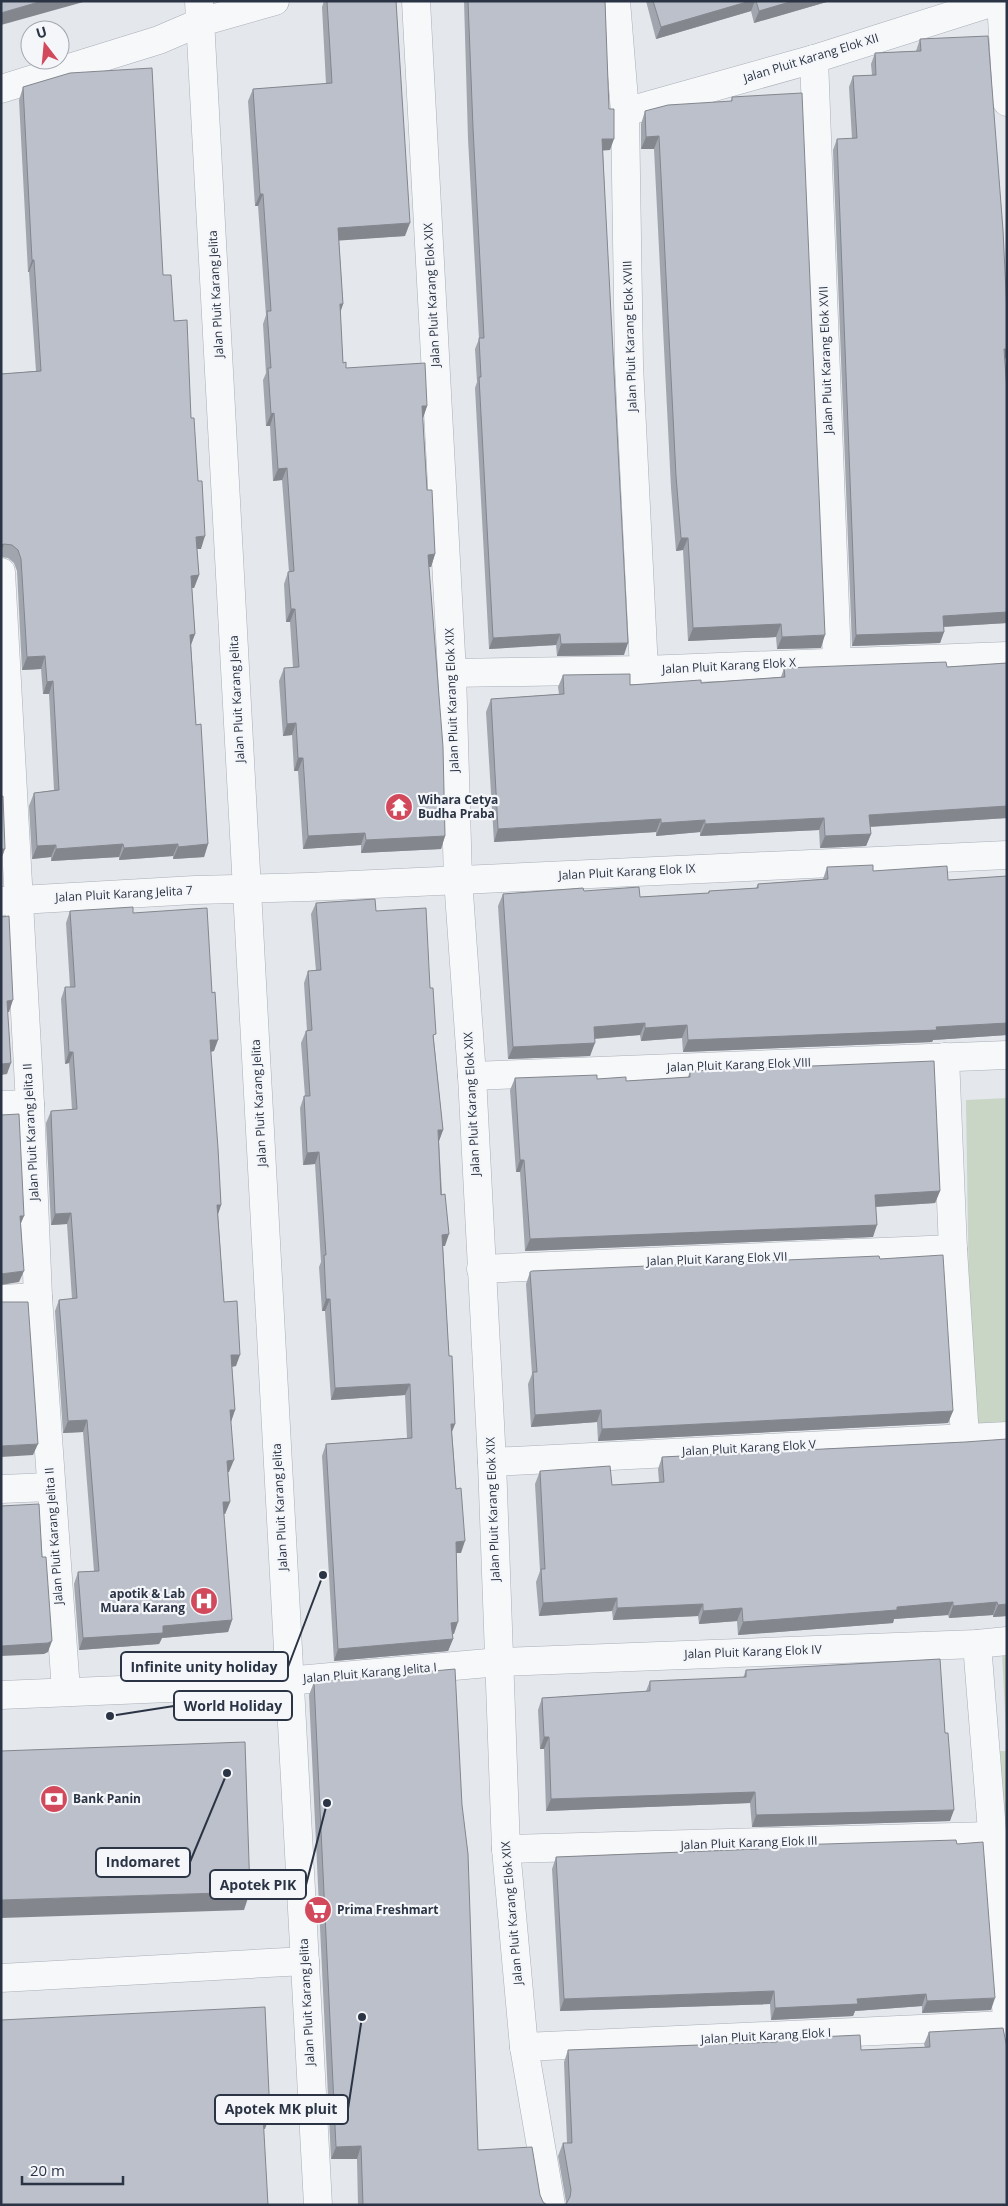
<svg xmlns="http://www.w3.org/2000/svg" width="1008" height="2206" font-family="'Open Sans',sans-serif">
	<rect width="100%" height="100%" fill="#e4e7ec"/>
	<g fill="#c9d6c5">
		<polygon points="1007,1098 1007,1428 971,1430 966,1100"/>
		<polygon points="1002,1653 1007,1653 1007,1909 1005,1909 1000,1751 1007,1751"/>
	</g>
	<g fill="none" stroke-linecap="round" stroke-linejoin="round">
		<g stroke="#a9aeb7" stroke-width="29">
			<g id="minor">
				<polyline points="199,1 318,2205"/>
				<polyline points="416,1 452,673 458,879 472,1076 492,1462 506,1849 524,2047 551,2205"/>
				<polyline points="616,1 625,112 629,365 644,670"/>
				<polyline points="1001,1 1007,102"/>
				<polyline points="814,59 837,661"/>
				<polyline points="1,89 159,40 201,22 275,1"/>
				<polyline points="625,112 814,59 997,1"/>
				<polyline points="1,572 30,1104 38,1297 66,1691"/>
				<polyline points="452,673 644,670 1007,656"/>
				<polyline points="2,901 195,890 308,887 1007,855"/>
				<polyline points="945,1057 953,1249 965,1437"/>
				<polyline points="472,1076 1007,1055"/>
				<polyline points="1,1105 30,1104"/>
				<polyline points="481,1269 953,1249"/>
				<polyline points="1,1299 38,1297"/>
				<polyline points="492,1462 1007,1436"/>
				<polyline points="1,1489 50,1487"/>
				<polyline points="977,1644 1007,2018"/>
				<polyline points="1,1695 241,1685 499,1662 977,1644 1007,1641"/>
				<polyline points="506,1849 991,1836"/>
				<polyline points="1,1978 305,1961"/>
				<polyline points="524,2047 1007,2025"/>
			</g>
		</g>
		<use href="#minor" stroke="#f7f8fa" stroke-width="28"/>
	</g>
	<g fill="#a1a5ae">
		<polygon points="324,1 396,1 405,236 339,240 343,304 340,313 343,363 346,368 427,406 423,418 427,490 435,554 431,567 429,567 445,836 441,849 361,853 361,845 303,849 298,771 294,771 292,735 283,736 279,681 284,668 293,668 290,622 286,622 284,584 288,572 289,572 282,480 273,481 270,426 266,426 263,380 266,373 263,324 266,315 258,206 255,206 248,101 253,89 326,84 322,7"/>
		<polygon points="464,1 605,1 610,150 603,150 624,655 557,656 556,645 489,649 475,388 477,382 475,349 479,339 468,139"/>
		<polygon points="646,1 830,1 754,23 751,11 656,39"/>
		<polygon points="920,39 1005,358 1007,391 1007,623 944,627 944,632 940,643 852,646 833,150 837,139 852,139 849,87 853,76 872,75 871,64 875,53 916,51"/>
		<polygon points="23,87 163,275 174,321 191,418 201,549 197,549 199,575 194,588 192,588 195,634 191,645 196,725 208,844 204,857 173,859 173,856 119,860 119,857 51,861 51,857 32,859 29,806 34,793 54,790 49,694 43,694 41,669 22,670 17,571 14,563 8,558 1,557 1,374 36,371 29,272 28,272 19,100"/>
		<polygon points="732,97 821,648 777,649 776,637 688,641 683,550 676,551 671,488 654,149 641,149 641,124 645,111 731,102"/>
		<polygon points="1007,663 1007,818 870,827 871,834 866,846 820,848 819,830 700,836 700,832 656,836 656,832 494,842 486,712 491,699 559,694 558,687 563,675 630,685 701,683 781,677 784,668 947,667"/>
		<polygon points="827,867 873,871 948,880 1007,876 1007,1035 933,1040 932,1042 683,1052 682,1038 641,1041 640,1035 595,1039 590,1056 508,1059 498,906 503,894 584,891 640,897 708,893 709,891 756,888 758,884 823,879"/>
		<polygon points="316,903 376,911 430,988 434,1041 443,1130 439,1141 445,1246 443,1246 449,1356 455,1424 452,1432 461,1553 456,1553 454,1634 452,1634 453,1639 448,1651 334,1661 322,1456 326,1444 407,1438 405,1395 331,1400 325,1311 322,1311 319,1267 321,1262 315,1164 303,1165 300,1108 304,1096 305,1096 301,1043 306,1031 307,1031 304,983 308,971 316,971 311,914"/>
		<polygon points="70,911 133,913 214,1051 211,1052 221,1205 218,1214 224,1302 236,1366 232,1367 235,1410 231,1421 229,1472 228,1472 230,1502 225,1514 223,1514 232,1620 228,1632 162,1638 159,1644 79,1650 74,1584 78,1572 94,1571 83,1432 63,1433 55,1311 59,1300 72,1299 67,1224 51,1225 46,1123 51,1111 72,1110 69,1063 65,1064 61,999 65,987 70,987 66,923"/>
		<polygon points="690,1071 940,1191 935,1203 876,1207 873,1237 525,1251 520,1172 516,1172 510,1090 515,1078 597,1079 626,1081 688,1077"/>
		<polygon points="880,1259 953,1411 948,1423 598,1441 597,1422 531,1427 528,1384 532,1374 526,1284 530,1272"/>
		<polygon points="965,1442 1007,1616 993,1617 993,1615 949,1618 948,1615 894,1619 893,1623 738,1635 737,1621 699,1624 698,1616 613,1620 612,1611 539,1616 536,1582 540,1571 535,1484 540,1471 612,1485 659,1482 658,1469 662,1457"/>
		<polygon points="746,1670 950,1821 752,1827 750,1803 546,1811 544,1749 540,1749 538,1710 542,1698 646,1691 650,1681 743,1678"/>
		<polygon points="314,1682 478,2150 540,2195 543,2202 547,2205 358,2205 357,2159 331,2159 309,1695"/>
		<polygon points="759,1846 991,2010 922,2013 922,2006 855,2011 853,2016 771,2020 770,2004 560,2011 552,1869 556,1857 758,1849"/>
		<polygon points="929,2032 1006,2048 566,2204 566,2202 558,2156 563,2143 567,2143 564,2062 568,2050 775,2042 776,2039 861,2050 925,2047 924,2044"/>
	</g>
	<g fill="#83868d">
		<polygon points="42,1 87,1 1,25 1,13"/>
		<polygon points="750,1 755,1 751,11 656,39 661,27"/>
		<polygon points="793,1 830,1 754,23 759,11"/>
		<polygon points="659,136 654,149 641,149 646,137"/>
		<polygon points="602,139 614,139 610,150 598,151"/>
		<polygon points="260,194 263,194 258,206 255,206"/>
		<polygon points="410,223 405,236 333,241 338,228"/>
		<polygon points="32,260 34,260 29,272 28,272"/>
		<polygon points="340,304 343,304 339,316"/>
		<polygon points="1004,349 1007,349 1007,354 1005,360"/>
		<polygon points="422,406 427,406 423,418"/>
		<polygon points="274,413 270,426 266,426 271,414"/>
		<polygon points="287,468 282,480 273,481 278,469"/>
		<polygon points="205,536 201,549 192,549 196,537"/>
		<polygon points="681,538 688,538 683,550 676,551"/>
		<polygon points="4,544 1,552 1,545"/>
		<polygon points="435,554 431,567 423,567 428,555"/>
		<polygon points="199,575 194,588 187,588 191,576"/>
		<polygon points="291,609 295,609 290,622 286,622"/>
		<polygon points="1007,612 1007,623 939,627 943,616"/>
		<polygon points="781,624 776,637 688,641 693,628"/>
		<polygon points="944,632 940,643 852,646 856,635"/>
		<polygon points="195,634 190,647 190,635"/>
		<polygon points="560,634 556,645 489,649 493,638"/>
		<polygon points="825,635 821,648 777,649 782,637"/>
		<polygon points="628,643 624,655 557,656 561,644"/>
		<polygon points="45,656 41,669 22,670 27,657"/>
		<polygon points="53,681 49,694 43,694 47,682"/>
		<polygon points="296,723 292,735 283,736 287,724"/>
		<polygon points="298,758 303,758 298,771 294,771"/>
		<polygon points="1007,806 1007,818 865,827 869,815"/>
		<polygon points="824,818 819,830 700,836 705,824"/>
		<polygon points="661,819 656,832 494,842 498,829"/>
		<polygon points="705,820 700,832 656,836 661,823"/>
		<polygon points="365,833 361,845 303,849 308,836"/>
		<polygon points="871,834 866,846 820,848 825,836"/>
		<polygon points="445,836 441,849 361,853 366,840"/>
		<polygon points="123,844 119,857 51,861 56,849"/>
		<polygon points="178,844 173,856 119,860 124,848"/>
		<polygon points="208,844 204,857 173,859 178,847"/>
		<polygon points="56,845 51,857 32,859 37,846"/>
		<polygon points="1,849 5,849 1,860"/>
		<polygon points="13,1000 9,1012 3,1012 7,1001"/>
		<polygon points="645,1023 640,1035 589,1039 594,1027"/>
		<polygon points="1007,1023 1007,1035 933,1040 932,1042 683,1052 688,1040 936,1027"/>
		<polygon points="687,1025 682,1038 641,1041 645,1028"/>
		<polygon points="210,1040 218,1040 214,1051 205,1052"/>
		<polygon points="595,1043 590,1056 508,1059 513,1047"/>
		<polygon points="69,1052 73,1052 69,1063 65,1064"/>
		<polygon points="11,1063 7,1074 1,1075 1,1064"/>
		<polygon points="438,1130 443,1130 439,1141"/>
		<polygon points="319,1152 315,1164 303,1165 307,1153"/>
		<polygon points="520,1160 524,1160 520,1172 516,1172"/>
		<polygon points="940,1191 935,1203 871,1207 875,1195"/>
		<polygon points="217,1205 221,1205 217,1217"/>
		<polygon points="71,1213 67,1224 51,1225 55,1214"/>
		<polygon points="20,1216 24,1216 19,1228"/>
		<polygon points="877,1225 873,1237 525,1251 530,1239"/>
		<polygon points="449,1234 445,1246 438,1246 442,1235"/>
		<polygon points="24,1271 19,1282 1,1285 1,1274"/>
		<polygon points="326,1299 330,1299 325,1311 322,1311"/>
		<polygon points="231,1355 240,1355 236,1366 227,1367"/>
		<polygon points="410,1384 405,1395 331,1400 335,1388"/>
		<polygon points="230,1410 235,1410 231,1422"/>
		<polygon points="601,1410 597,1422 531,1427 535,1415"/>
		<polygon points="953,1411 948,1423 598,1441 602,1429"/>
		<polygon points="87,1420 83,1432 63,1433 68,1421"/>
		<polygon points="451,1424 455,1424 450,1436"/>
		<polygon points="38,1444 33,1455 1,1457 1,1446"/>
		<polygon points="234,1460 229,1472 223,1472 227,1461"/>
		<polygon points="223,1502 230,1502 225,1514 218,1514"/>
		<polygon points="465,1541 461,1553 451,1553 456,1542"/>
		<polygon points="617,1598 612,1611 539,1616 543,1603"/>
		<polygon points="953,1602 948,1615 894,1619 893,1623 738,1635 743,1622 897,1607"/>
		<polygon points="997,1602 993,1615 949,1618 953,1606"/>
		<polygon points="703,1604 698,1616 613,1620 617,1608"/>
		<polygon points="1007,1604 1007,1616 993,1617 998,1605"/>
		<polygon points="742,1608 737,1621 699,1624 703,1611"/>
		<polygon points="232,1620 228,1632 162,1638 159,1644 79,1650 83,1638 163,1626"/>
		<polygon points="458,1622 454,1634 447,1634 451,1623"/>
		<polygon points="453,1639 448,1651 334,1661 338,1649"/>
		<polygon points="52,1641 48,1652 44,1654 1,1656 1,1646"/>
		<polygon points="544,1737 549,1737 544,1749 540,1749"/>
		<polygon points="755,1792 750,1803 546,1811 551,1799"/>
		<polygon points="954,1810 950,1821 752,1827 756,1815"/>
		<polygon points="250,1892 244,1910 1,1918 1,1900"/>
		<polygon points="774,1991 770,2004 560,2011 564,1999"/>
		<polygon points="926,1994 922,2006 855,2011 853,2016 771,2020 775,2008 857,1999"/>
		<polygon points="995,1998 991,2010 922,2013 927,2001"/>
		<polygon points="263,2115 270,2115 265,2129 258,2129"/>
		<polygon points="361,2146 357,2159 331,2159 336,2147"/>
	</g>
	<g fill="#bbc0ca" stroke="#83868d">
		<polygon points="1,1 42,1 1,13"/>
		<polygon points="327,1 396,1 410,223 338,228 343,304 340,304 343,363 346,362 346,368 425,363 427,406 422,406 427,490 432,490 435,554 428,555 443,747 445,836 366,840 365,833 308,836 303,758 298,758 296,723 287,724 284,668 299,667 295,609 291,609 288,572 294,571 287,468 278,469 274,413 271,414 268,368 271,368 267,311 271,311 263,194 260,194 253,89 332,83"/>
		<polygon points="468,1 605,1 609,109 614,109 614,139 602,139 628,643 561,644 560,634 493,638 479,377 481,377 479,338 484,338 473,128"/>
		<polygon points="653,1 750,1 661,27"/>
		<polygon points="756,1 793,1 759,11"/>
		<polygon points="988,36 1003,230 1007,312 1007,349 1004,349 1007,391 1007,612 943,616 944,632 856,635 837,139 857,138 853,76 876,75 875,53 921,51 920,39"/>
		<polygon points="152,68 163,275 171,275 174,321 187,320 191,418 194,418 198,481 202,481 205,536 196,537 199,575 191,576 195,634 190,635 196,725 201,724 208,844 178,847 178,844 124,848 123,844 56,849 56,845 37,846 34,793 59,790 53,681 47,682 45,656 27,657 21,559 18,550 12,545 4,544 1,545 1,374 41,371 34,260 32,260 23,87 70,73"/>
		<polygon points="802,93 825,635 782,637 781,624 693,628 688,538 681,538 676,476 659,136 646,137 645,111 668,105 732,101 732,97"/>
		<polygon points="946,662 947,667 1007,663 1007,806 869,815 871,834 825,836 824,818 705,824 705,820 661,823 661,819 498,829 491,699 564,694 563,675 630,674 630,685 701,680 701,683 785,677 784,668"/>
		<polygon points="1,796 3,796 5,849 1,849"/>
		<polygon points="873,865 873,871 947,866 948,880 1007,876 1007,1023 936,1027 937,1030 688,1040 687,1025 645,1028 645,1023 594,1027 595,1043 513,1047 503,894 583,888 584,891 639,887 640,897 709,893 709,891 758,888 758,884 828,879 827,867"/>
		<polygon points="375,899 376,911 426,908 430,988 433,988 436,1034 433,1035 443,1130 438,1130 441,1195 445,1194 449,1234 442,1235 449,1356 452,1356 455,1424 451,1424 456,1489 461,1488 465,1541 456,1542 458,1622 451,1623 453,1639 338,1649 326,1444 412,1438 410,1384 335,1388 330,1299 326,1299 324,1255 326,1255 319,1152 307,1153 304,1096 310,1096 306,1031 312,1030 308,971 321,970 316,903"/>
		<polygon points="133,907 133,913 207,908 212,993 215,992 218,1040 210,1040 218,1148 221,1205 217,1205 224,1302 237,1301 240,1355 231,1355 235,1410 230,1410 234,1460 227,1461 230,1502 223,1502 232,1620 163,1626 163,1633 83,1638 78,1572 99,1571 87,1420 68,1421 59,1300 77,1298 71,1213 55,1214 51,1111 77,1109 73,1052 69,1052 65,987 75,987 70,911"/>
		<polygon points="9,916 13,1000 7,1001 11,1063 1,1064 1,917"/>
		<polygon points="934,1061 940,1191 875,1195 877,1225 530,1239 524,1160 520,1160 515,1078 597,1075 597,1079 626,1077 626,1081 690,1077 690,1071"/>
		<polygon points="19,1114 24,1216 20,1216 24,1271 1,1274 1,1115"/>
		<polygon points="943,1255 953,1411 602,1429 601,1410 535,1415 533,1372 537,1372 530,1272 532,1271 879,1256 880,1259"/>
		<polygon points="1,1302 28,1302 38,1444 1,1446"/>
		<polygon points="1007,1439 1007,1604 998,1605 997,1602 953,1606 953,1602 897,1607 897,1610 743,1622 742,1608 703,1611 703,1604 617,1608 617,1598 543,1603 541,1569 545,1569 540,1471 610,1466 612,1485 664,1482 662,1457 965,1442"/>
		<polygon points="39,1504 42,1557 46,1557 52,1641 48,1643 1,1646 1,1506"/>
		<polygon points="940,1659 945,1733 948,1733 954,1810 756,1815 755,1792 551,1799 549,1737 544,1737 542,1698 650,1691 650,1681 746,1677 746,1670"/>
		<polygon points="455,1669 462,1805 468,1854 478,2150 532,2147 540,2195 543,2202 547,2205 363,2205 361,2146 336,2147 314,1682"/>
		<polygon points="245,1742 250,1892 1,1900 1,1751"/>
		<polygon points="956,1840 957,1844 983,1842 995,1998 927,2001 926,1994 857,1999 858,2004 775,2008 774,1991 564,1999 556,1857 759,1849 759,1846"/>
		<polygon points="265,2007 270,2115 263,2115 268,2205 1,2205 1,2020"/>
		<polygon points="1003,2028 1007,2048 1007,2205 564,2205 566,2204 570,2197 571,2190 563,2143 572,2143 568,2050 777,2042 776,2039 860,2035 861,2050 930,2047 929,2032"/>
	</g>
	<defs>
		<g id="temple-disc" transform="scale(1.4375)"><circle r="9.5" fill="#d1495b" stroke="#f4f6f9"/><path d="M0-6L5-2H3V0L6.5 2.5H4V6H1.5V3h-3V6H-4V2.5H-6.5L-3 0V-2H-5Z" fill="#fff"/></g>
		<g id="hospital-disc" transform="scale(1.4375)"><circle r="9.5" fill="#d1495b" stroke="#f4f6f9"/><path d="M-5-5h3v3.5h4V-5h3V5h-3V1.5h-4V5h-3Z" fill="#fff"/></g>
		<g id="bank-disc" transform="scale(1.4375)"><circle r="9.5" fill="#d1495b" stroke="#f4f6f9"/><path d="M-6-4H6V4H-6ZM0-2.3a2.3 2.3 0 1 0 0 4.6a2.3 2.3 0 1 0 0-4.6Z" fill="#fff"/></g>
		<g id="supermarket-disc" transform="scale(1.4375)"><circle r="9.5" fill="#d1495b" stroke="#f4f6f9"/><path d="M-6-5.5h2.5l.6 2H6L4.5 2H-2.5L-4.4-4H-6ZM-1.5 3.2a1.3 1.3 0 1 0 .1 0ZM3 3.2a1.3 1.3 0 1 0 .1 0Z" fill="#fff"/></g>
	</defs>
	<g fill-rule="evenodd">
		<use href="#temple-disc" x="399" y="807"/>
		<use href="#hospital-disc" x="204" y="1601"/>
		<use href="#bank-disc" x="54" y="1799"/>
		<use href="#supermarket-disc" x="318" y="1910"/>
	</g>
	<g text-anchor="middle" stroke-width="4.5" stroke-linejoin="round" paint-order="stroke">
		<g font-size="12" fill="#2b3445" stroke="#f4f6f9">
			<text transform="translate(811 58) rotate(-17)" y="4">Jalan Pluit Karang Elok XII</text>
			<text transform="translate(216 294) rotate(-93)" y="4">Jalan Pluit Karang Jelita</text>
			<text transform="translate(432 295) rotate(-93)" y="4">Jalan Pluit Karang Elok XIX</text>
			<text transform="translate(630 336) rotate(-92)" y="4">Jalan Pluit Karang Elok XVIII</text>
			<text transform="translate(826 360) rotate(-92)" y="4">Jalan Pluit Karang Elok XVII</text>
			<text transform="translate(729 666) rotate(-3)" y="4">Jalan Pluit Karang Elok X</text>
			<text transform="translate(237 699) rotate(-93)" y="4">Jalan Pluit Karang Jelita</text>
			<text transform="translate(452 700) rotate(-92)" y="4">Jalan Pluit Karang Elok XIX</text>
			<text transform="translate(627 872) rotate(-3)" y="4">Jalan Pluit Karang Elok IX</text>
			<text transform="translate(124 894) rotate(-3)" y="4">Jalan Pluit Karang Jelita 7</text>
			<text transform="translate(739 1065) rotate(-2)" y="4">Jalan Pluit Karang Elok VIII</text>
			<text transform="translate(259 1103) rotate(-93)" y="4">Jalan Pluit Karang Jelita</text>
			<text transform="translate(472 1104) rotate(-93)" y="4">Jalan Pluit Karang Elok XIX</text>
			<text transform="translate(31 1132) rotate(-93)" y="4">Jalan Pluit Karang Jelita II</text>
			<text transform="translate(717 1259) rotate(-2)" y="4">Jalan Pluit Karang Elok VII</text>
			<text transform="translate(749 1448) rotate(-3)" y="4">Jalan Pluit Karang Elok V</text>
			<text transform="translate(280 1507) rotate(-93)" y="4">Jalan Pluit Karang Jelita</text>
			<text transform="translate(493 1509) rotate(-92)" y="4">Jalan Pluit Karang Elok XIX</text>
			<text transform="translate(54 1536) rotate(-94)" y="4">Jalan Pluit Karang Jelita II</text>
			<text transform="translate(753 1652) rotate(-2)" y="4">Jalan Pluit Karang Elok IV</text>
			<text transform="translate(370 1673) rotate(-5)" y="4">Jalan Pluit Karang Jelita I</text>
			<text transform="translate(749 1843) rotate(-2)" y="4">Jalan Pluit Karang Elok III</text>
			<text transform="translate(512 1913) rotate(-95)" y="4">Jalan Pluit Karang Elok XIX</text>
			<text transform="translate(307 2002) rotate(-93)" y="4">Jalan Pluit Karang Jelita</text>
			<text transform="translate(766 2036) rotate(-3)" y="4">Jalan Pluit Karang Elok I</text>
		</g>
		<g font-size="12" font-weight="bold" fill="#2b3445" stroke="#f4f6f9" text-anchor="start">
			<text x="418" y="804">Wihara Cetya<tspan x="418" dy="14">Budha Praba</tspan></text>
			<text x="185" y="1598" text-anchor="end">apotik &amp; Lab<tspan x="185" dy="14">Muara Karang</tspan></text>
			<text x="73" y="1803">Bank Panin</text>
			<text x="337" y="1914">Prima Freshmart</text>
		</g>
	</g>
	<path fill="none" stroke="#2b3445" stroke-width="2" d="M323 1575L288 1667M110 1716L174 1706M227 1773L190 1862M327 1803L306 1885M362 2017L348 2109"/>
	<g fill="#2b3445" stroke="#f4f6f9" stroke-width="2">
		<circle cx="323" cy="1575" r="5"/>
		<circle cx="110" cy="1716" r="5"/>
		<circle cx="227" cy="1773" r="5"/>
		<circle cx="327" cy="1803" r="5"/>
		<circle cx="362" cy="2017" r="5"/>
	</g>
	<g fill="#f4f6f9" stroke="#2b3445" stroke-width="2">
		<rect x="121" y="1652" width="167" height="29" rx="5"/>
		<rect x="174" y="1691" width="118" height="29" rx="5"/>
		<rect x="96" y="1848" width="94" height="29" rx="5"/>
		<rect x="210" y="1870" width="96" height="29" rx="5"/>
		<rect x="215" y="2095" width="133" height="29" rx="5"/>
	</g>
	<g font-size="14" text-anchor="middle" font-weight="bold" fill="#2b3445">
		<text x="204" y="1672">Infinite unity holiday</text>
		<text x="233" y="1711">World Holiday</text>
		<text x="143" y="1867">Indomaret</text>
		<text x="258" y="1890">Apotek PIK</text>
		<text x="281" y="2114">Apotek MK pluit</text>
	</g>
	<rect width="1008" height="2206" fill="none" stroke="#2b3445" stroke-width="5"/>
	<g transform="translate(45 45) rotate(344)"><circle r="24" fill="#f4f6f9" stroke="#a4a8b1"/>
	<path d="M0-4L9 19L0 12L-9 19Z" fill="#d1495b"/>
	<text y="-8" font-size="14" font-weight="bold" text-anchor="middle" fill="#2b3445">U</text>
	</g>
	<path d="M22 2176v8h101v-8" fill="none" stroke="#2b3445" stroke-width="2.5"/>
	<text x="30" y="2176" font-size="15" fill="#2b3445" stroke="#f4f6f9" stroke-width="4" paint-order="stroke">20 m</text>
</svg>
